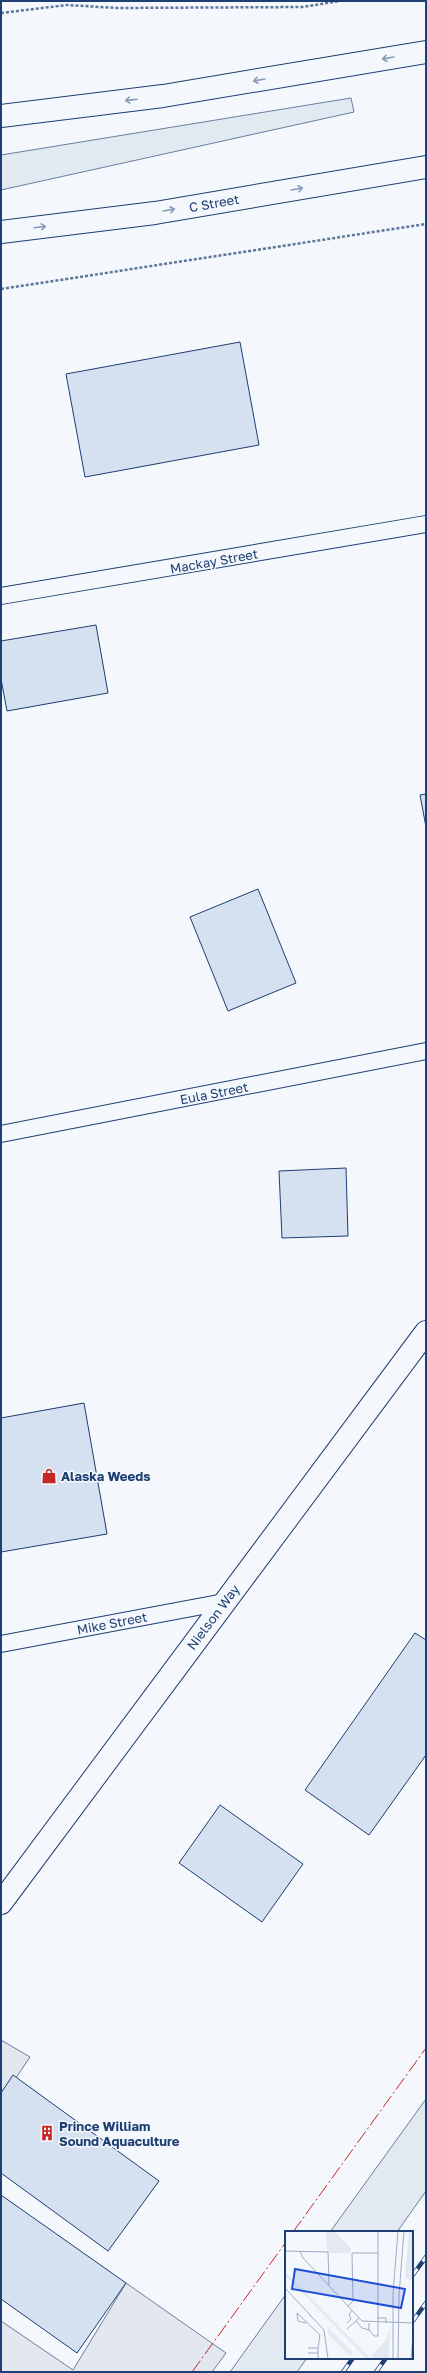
<svg xmlns="http://www.w3.org/2000/svg" width="427" height="2373" font-family="'Golos Text',sans-serif">
	<rect width="100%" height="100%" fill="#f4f7fb"/>
	<g fill="#e3e9f0" stroke="#687fa3">
		<polygon points="351,98 354,112 1,190 1,155"/>
		<polygon points="426,2099 426,2191 397,2232 330,2232"/>
		<polygon points="286,2294 286,2358 307,2358 297,2372 230,2372"/>
	</g>
	<g fill="#e3e8f0" stroke="#687fa3">
		<polygon points="1,2040 30,2057 1,2100"/>
		<polygon points="126,2283 226,2353 212,2372 1,2372 1,2321 73,2370"/>
	</g>
	<g fill="#d5e0f0" stroke="#1d3f73">
		<polygon points="240,342 259,445 85,477 66,374"/>
		<polygon points="96,625 108,693 7,711 1,679 1,641"/>
		<polygon points="426,794 426,827 420,795"/>
		<polygon points="258,889 296,983 228,1011 190,917"/>
		<polygon points="346,1168 348,1236 282,1238 279,1171"/>
		<polygon points="84,1403 107,1534 1,1552 1,1418"/>
		<polygon points="415,1633 426,1640 426,1755 369,1835 305,1790"/>
		<polygon points="220,1805 303,1864 262,1922 179,1863"/>
		<polygon points="13,2075 159,2181 108,2251 1,2173 1,2093"/>
		<polygon points="1,2195 126,2283 77,2353 1,2299"/>
	</g>
	<g fill="none" stroke-linecap="round" stroke-linejoin="round">
		<g stroke="#1d3f73" stroke-width="18">
			<g id="lane">
				<polyline points="1,596 426,524"/>
				<polyline points="1,1134 426,1051"/>
				<polyline points="1,1644 224,1602"/>
			</g>
		</g>
		<g stroke="#1d3f73" stroke-width="24">
			<polyline id="street" points="1,1903 426,1332"/>
		</g>
		<g stroke="#1d3f73" stroke-width="24">
			<g id="primary">
				<polyline points="1,116 163,96 426,52"/>
				<polyline points="1,232 155,213 426,167"/>
			</g>
		</g>
		<g stroke="#5e769c" stroke-width="2.5" stroke-dasharray="3 2" stroke-linecap="butt">
			<polyline points="1,13 67,5 117,8 302,7 340,1"/>
			<polyline points="1,289 426,224"/>
		</g>
		<use href="#lane" stroke="#f4f7fb" stroke-width="16"/>
		<use href="#street" stroke="#f4f7fb" stroke-width="22"/>
		<use href="#primary" stroke="#f4f7fb" stroke-width="22"/>
		<g stroke="#1d3f73" stroke-width="4.5">
			<g id="rail">
				<polyline points="412,2276 426,2257"/>
				<polyline points="412,2322 426,2303"/>
				<polyline points="343,2372 353,2358"/>
				<polyline points="376,2372 386,2358"/>
			</g>
		</g>
		<use href="#rail" stroke="#f4f7fb" stroke-width="3" stroke-dasharray="9" stroke-linecap="butt"/>
		<g stroke="#c62828" stroke-width="1" stroke-dasharray="14 3 2 3" stroke-linecap="butt">
			<polyline points="293,2232 426,2048"/>
			<polyline points="192,2372 286,2242"/>
		</g>
	</g>
	<defs><path id="oneway-shaft" d="M-6 0H5M1.5-3L5.5 0L1.5 3" fill="none" stroke-width="1.6" stroke-linecap="round" stroke-linejoin="round"/></defs>
	<g stroke="#889bb7">
		<use href="#oneway-shaft" transform="translate(388 58) rotate(170)"/>
		<use href="#oneway-shaft" transform="translate(259 80) rotate(170)"/>
		<use href="#oneway-shaft" transform="translate(131 100) rotate(173)"/>
		<use href="#oneway-shaft" transform="translate(297 189) rotate(-10)"/>
		<use href="#oneway-shaft" transform="translate(169 210) rotate(-10)"/>
		<use href="#oneway-shaft" transform="translate(40 227) rotate(-7)"/>
	</g>
	<defs>
		<g id="shop-bare" transform="scale(1.2)"><path d="M-5-2.5h2.3a2.7 3.5 0 0 1 5.4 0H5L5.5 6h-11ZM-1.5-2.5h3a1.5 2.3 0 0 0-3 0Z" fill="#c62828" stroke="#f4f7fb" stroke-width="2.5" paint-order="stroke"/></g>
		<g id="building-bare" transform="scale(1.2)"><path d="M-4-6H4V6H1V3H-1V6H-4ZM-2.5-4.3h1.7v1.8h-1.7ZM.8-4.3h1.7v1.8H.8ZM-2.5-1h1.7V.8h-1.7ZM.8-1h1.7V.8H.8Z" fill="#c62828" stroke="#f4f7fb" stroke-width="2.5" paint-order="stroke"/></g>
	</defs>
	<g fill-rule="evenodd">
		<use href="#shop-bare" x="49" y="1476"/>
		<use href="#building-bare" x="47" y="2133"/>
	</g>
	<g text-anchor="middle" stroke-width="3" stroke-linejoin="round" paint-order="stroke">
		<g font-size="13" fill="#1d3f73" stroke="#f4f7fb">
			<text transform="translate(214 203) rotate(-10)" y="5">C Street</text>
			<text transform="translate(214 561) rotate(-10)" y="5">Mackay Street</text>
			<text transform="translate(214 1093) rotate(-11)" y="5">Eula Street</text>
			<text transform="translate(213 1617) rotate(-53)" y="5">Nielson Way</text>
			<text transform="translate(112 1623) rotate(-11)" y="5">Mike Street</text>
		</g>
		<g font-size="13" font-weight="bold" fill="#1d3f73" stroke="#f4f7fb" text-anchor="start">
			<text x="61" y="1481">Alaska Weeds</text>
			<text x="59" y="2131">Prince William<tspan x="59" dy="15">Sound Aquaculture</tspan></text>
		</g>
	</g>
	<g transform="translate(285 2231)">
		<rect width="128" height="128" fill="#f4f7fb"/>
		<path d="M41 0H49L66 17 65 22H45L42 19ZM124 0H128V48H120ZM0 41 86 128H82L0 44ZM42 95 66 120 67 124 65 125 43 103ZM105 95 104 128H90L86 125 102 108Z" fill="#e3e9f0"/>
		<path fill="none" stroke="#9eadc5" stroke-width="1" d="M0 20 43 21 44 54M15 20 18 27 77 90 128 92M0 57 39 99 43 128M63 75 68 70 67 22H93M92 87H101V92M71 90 77 97 84 99V92M21 92 13 90 12 82 35 104 33 117M62 92 66 88 64 83 67 80M62 98 74 87M84 99 89 105H93V0M23 117H33V122M23 122H33V128M108 128V63L113 0M113 128 114 64 119 0M126 128 128 104"/>
		<path fill="#1d4ed8" fill-opacity="0.15" stroke="#1d4ed8" stroke-width="2" d="M10 38 120 58 116 77 7 58Z"/>
		<rect width="128" height="128" fill="none" stroke="#1d3f73" stroke-width="2"/>
	</g>
	<rect width="427" height="2373" fill="none" stroke="#1d3f73" stroke-width="4"/>
</svg>
